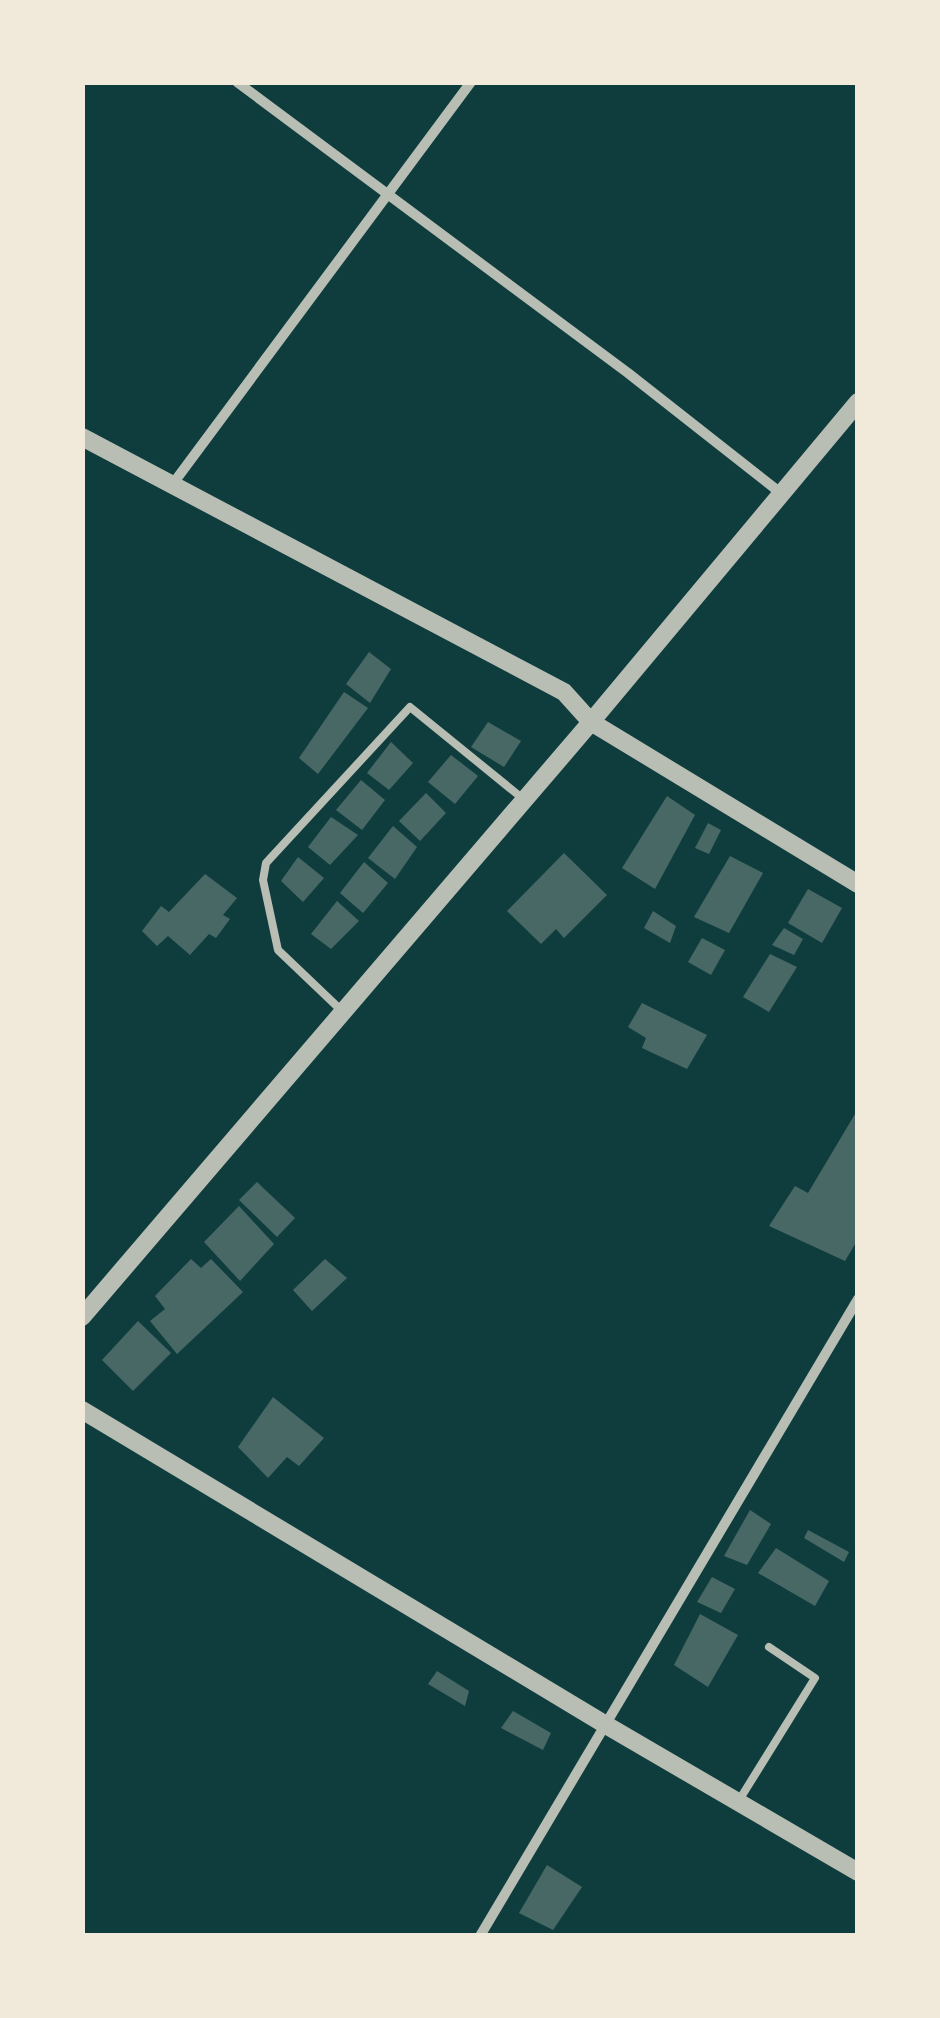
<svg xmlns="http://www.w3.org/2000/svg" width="940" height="2018" font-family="Raleway,sans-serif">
	<rect width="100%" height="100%" fill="#0f3d3e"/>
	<g fill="#486865">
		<polygon points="369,652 391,669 370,703 346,684"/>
		<polygon points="344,692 368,708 318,774 299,758"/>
		<polygon points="488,722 521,741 504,767 471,747"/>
		<polygon points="391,742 413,763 389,790 367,773"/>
		<polygon points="451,755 478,776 455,804 428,782"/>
		<polygon points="361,780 385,800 362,830 336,810"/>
		<polygon points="426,793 446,813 420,841 399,821"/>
		<polygon points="667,796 695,815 655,889 622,868"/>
		<polygon points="331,817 358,835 330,865 308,847"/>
		<polygon points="708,823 721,830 709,854 695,848"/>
		<polygon points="393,826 417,847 395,879 368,858"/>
		<polygon points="564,853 607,895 564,938 556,929 541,944 507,911"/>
		<polygon points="730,856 763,873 729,933 694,917"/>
		<polygon points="298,857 324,878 303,902 281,881"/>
		<polygon points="364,862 388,883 363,913 340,893"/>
		<polygon points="205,874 237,898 223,915 230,919 216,938 209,934 190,955 168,936 157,946 142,931 161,906 169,912"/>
		<polygon points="808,889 842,908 822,943 788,923"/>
		<polygon points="337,901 359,921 331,949 311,934"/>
		<polygon points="653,911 676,926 670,943 644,928"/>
		<polygon points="784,928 803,939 794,955 772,945"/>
		<polygon points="702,938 725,950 711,975 688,962"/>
		<polygon points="770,954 797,967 769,1012 743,997"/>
		<polygon points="642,1003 707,1035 687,1069 642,1048 646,1038 628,1027"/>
		<polygon points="858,1109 858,1239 845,1261 769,1226 795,1186 808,1193"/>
		<polygon points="257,1182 295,1218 277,1237 239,1200"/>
		<polygon points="239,1206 274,1244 240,1281 204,1242"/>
		<polygon points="191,1259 201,1268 211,1259 243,1292 177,1354 150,1321 165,1309 155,1296"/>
		<polygon points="325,1259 347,1278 312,1311 293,1290"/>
		<polygon points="138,1321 171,1353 133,1391 102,1360"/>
		<polygon points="273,1397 324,1438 299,1466 287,1457 268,1478 238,1447"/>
		<polygon points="750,1510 771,1524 747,1565 724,1556"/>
		<polygon points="808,1530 849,1552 844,1562 804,1538"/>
		<polygon points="776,1548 829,1581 815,1606 758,1573"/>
		<polygon points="712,1577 735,1589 721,1613 697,1602"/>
		<polygon points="700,1614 738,1635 708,1687 674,1665"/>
		<polygon points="437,1671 469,1691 465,1706 428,1684"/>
		<polygon points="513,1711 551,1733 543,1750 501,1728"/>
		<polygon points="547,1865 582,1887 553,1930 519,1913"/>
	</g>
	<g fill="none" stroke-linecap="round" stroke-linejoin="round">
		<g stroke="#b8beb3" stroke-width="8">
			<polyline points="343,1012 278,950 263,880 266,863 410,707 522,798"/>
			<polyline points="738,1802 815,1678 769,1647"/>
		</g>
		<g stroke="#b8beb3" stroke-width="10">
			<polyline points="237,82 628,373 782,494"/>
			<polyline points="172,485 471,82"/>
			<polyline points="480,1936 858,1299"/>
		</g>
		<g stroke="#b8beb3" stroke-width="18">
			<polyline points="82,437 564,692 591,722 858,884"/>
			<polyline points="82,1317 591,722 858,402"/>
			<polyline points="82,1410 606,1725 858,1872"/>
		</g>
	</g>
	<rect width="940" height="2018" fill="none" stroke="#f1e9da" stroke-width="170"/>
</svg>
